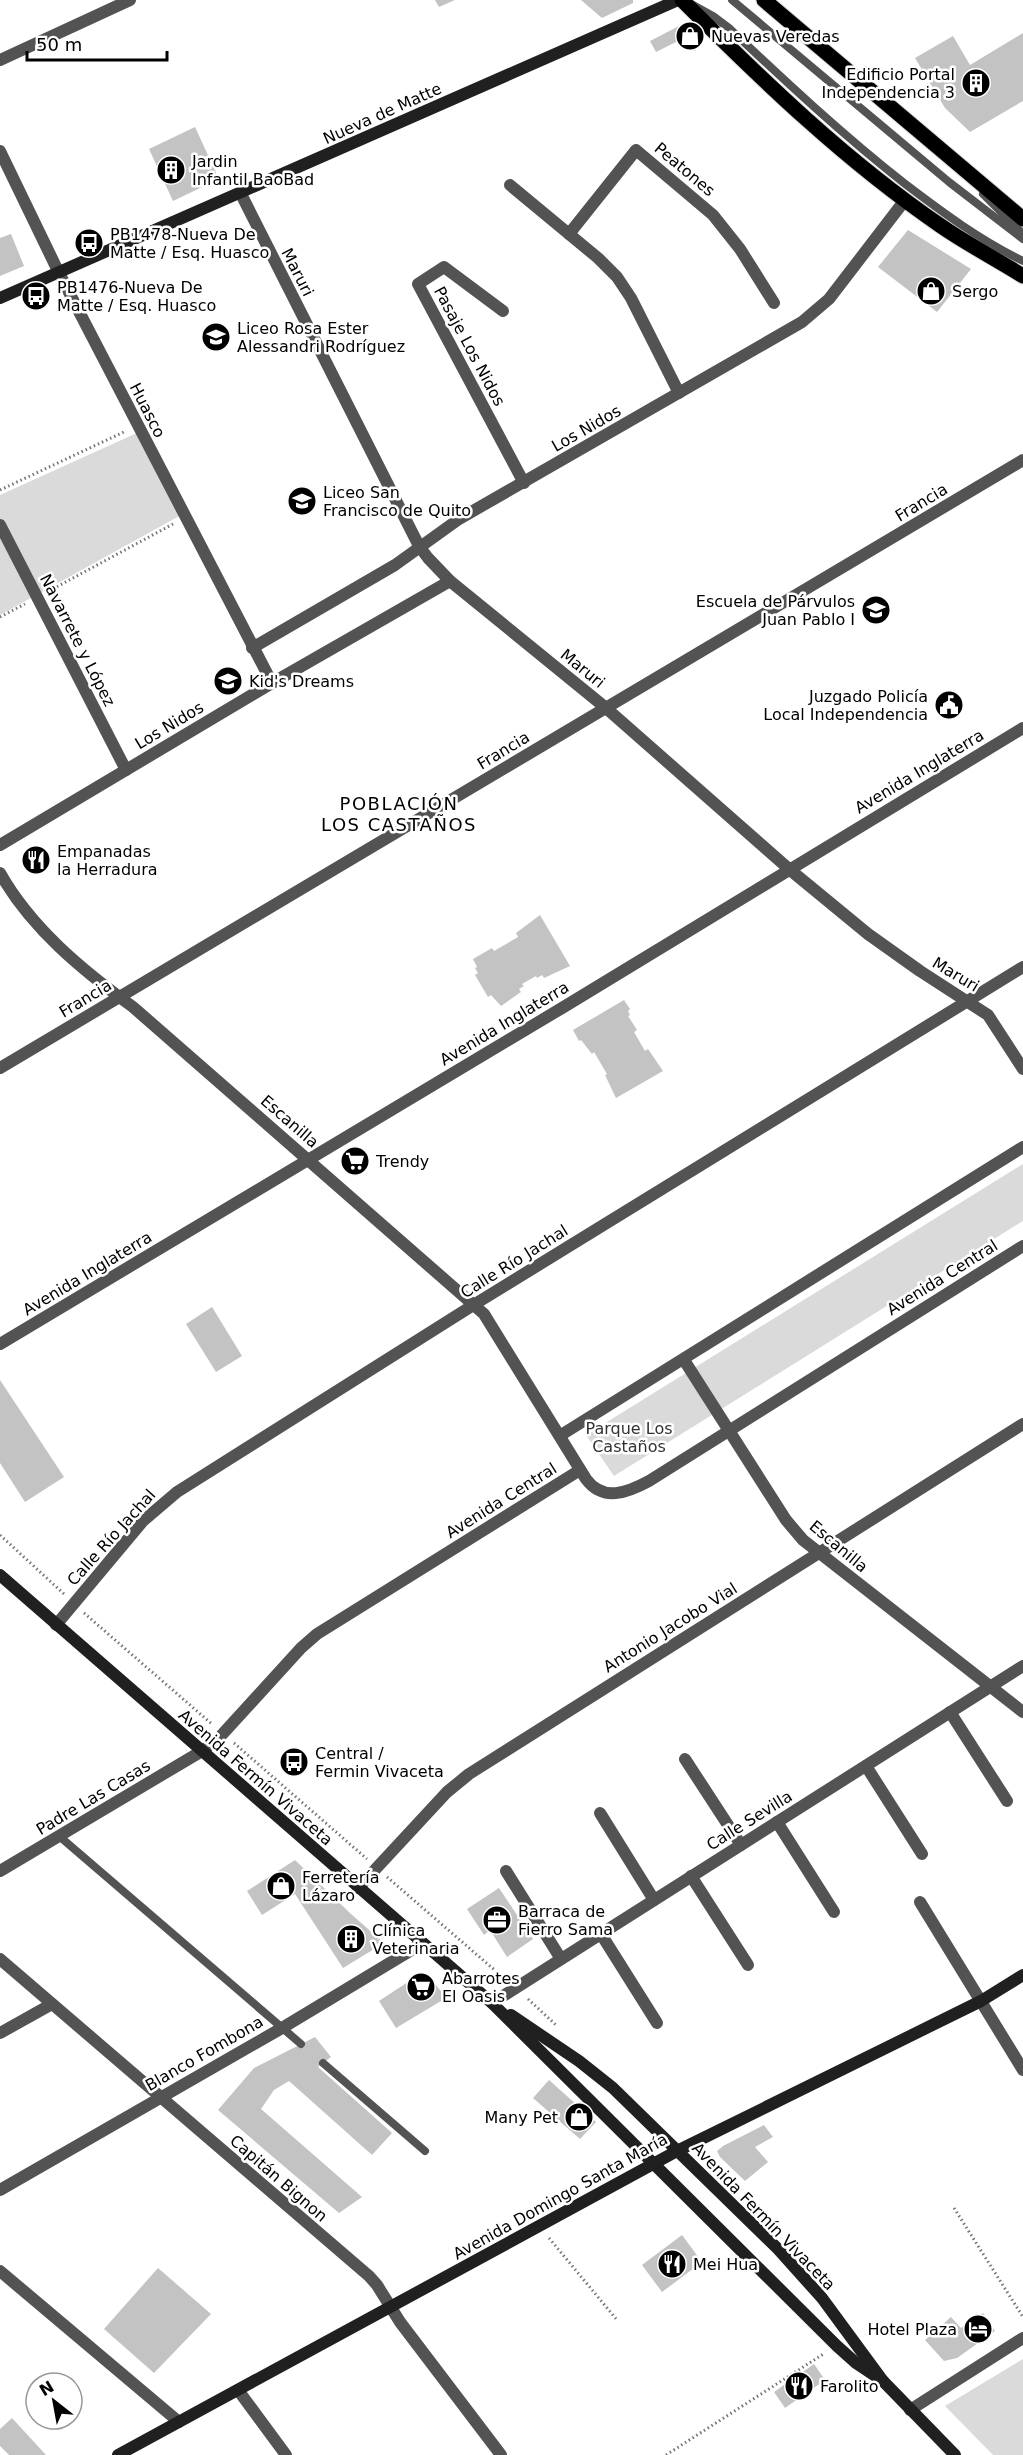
<svg xmlns="http://www.w3.org/2000/svg" width="1023" height="2455" font-family="'DejaVu Sans',sans-serif">
	<rect width="100%" height="100%" fill="#fff"/>
	<g fill="#dadada">
		<polygon points="139,432 183,514 0,615 0,495"/>
		<polygon points="1023,1164 1023,1221 614,1476 586,1435"/>
		<polygon points="1023,2359 1023,2455 993,2455 945,2406"/>
	</g>
	<g fill="#c3c3c3">
		<polygon points="435,0 455,0 439,7"/>
		<polygon points="581,0 633,0 633,3 602,18"/>
		<polygon points="681,25 702,42 695,51 684,42 676,42 656,52 650,41"/>
		<polygon points="1023,33 1023,101 970,132 945,108 915,58 953,36 970,65"/>
		<polygon points="195,127 219,179 173,201 149,149"/>
		<polygon points="908,230 971,269 937,312 878,267"/>
		<polygon points="11,234 24,266 0,276 0,238"/>
		<polygon points="37,850 44,865 36,869 28,855"/>
		<polygon points="540,915 570,966 544,978 542,975 537,978 536,976 522,984 524,986 519,989 521,992 501,1006 491,995 488,997 475,975 478,973 475,968 477,967 473,959 492,948 494,951 518,937 516,933"/>
		<polygon points="624,1000 630,1009 628,1011 630,1015 628,1016 637,1030 634,1032 645,1051 648,1049 663,1071 616,1098 605,1075 607,1074 594,1052 592,1054 581,1040 579,1041 573,1030"/>
		<polygon points="212,1307 242,1356 216,1372 186,1324"/>
		<polygon points="0,1380 64,1477 25,1502 0,1463"/>
		<polygon points="295,1860 351,1914 384,1943 343,1968 295,1894 262,1915 247,1891"/>
		<polygon points="499,1888 533,1939 507,1957 490,1930 484,1935 467,1909"/>
		<polygon points="417,1976 433,1981 446,1998 396,2028 379,2001"/>
		<polygon points="315,2037 331,2057 318,2067 392,2133 372,2155 289,2081 274,2090 261,2109 362,2197 339,2213 218,2110 254,2068"/>
		<polygon points="549,2080 596,2122 580,2139 533,2098"/>
		<polygon points="764,2125 773,2137 755,2147 768,2162 745,2181 720,2157 717,2151 723,2146"/>
		<polygon points="682,2235 702,2262 662,2292 642,2265"/>
		<polygon points="158,2268 211,2314 154,2373 104,2329"/>
		<polygon points="983,2313 995,2331 957,2358 944,2361 925,2340 951,2317 961,2328"/>
		<polygon points="814,2364 825,2380 785,2408 774,2392"/>
		<polygon points="12,2418 46,2455 9,2455 0,2446 0,2429"/>
	</g>
	<g fill="none" stroke-linecap="round" stroke-linejoin="round">
		<g stroke="#dbdbdb" stroke-width="17">
			<g id="primary">
				<path d="M682 0C763 81 846 161 941 226 967 244 996 259 1023 276"/>
				<polyline points="764,0 1023,219"/>
			</g>
		</g>
		<g stroke="#757575" stroke-width="3" stroke-dasharray="1.5 3" stroke-linecap="butt">
			<polyline points="0,490 126,431"/>
			<polyline points="49,591 173,524"/>
			<polyline points="0,617 25,604"/>
			<polyline points="0,1535 64,1594"/>
			<polyline points="84,1613 213,1725"/>
			<polyline points="234,1743 367,1859"/>
			<polyline points="387,1877 505,1979"/>
			<polyline points="528,1999 556,2025"/>
			<polyline points="954,2208 1023,2317"/>
			<polyline points="549,2238 617,2320"/>
			<polyline points="666,2455 825,2353"/>
		</g>
		<g stroke="#535353" stroke-width="8">
			<polyline points="732,0 949,182 1023,239"/>
			<path d="M693 5 713 16 729 28C786 82 843 135 904 183 942 212 980 240 1023 261"/>
			<polyline points="983,194 1021,232"/>
			<polyline points="59,1836 301,2044"/>
			<polyline points="323,2063 425,2151"/>
		</g>
		<g stroke="#535353" stroke-width="12">
			<polyline points="0,60 130,0"/>
			<polyline points="0,151 59,273 272,683"/>
			<polyline points="510,185 598,258 617,277 631,298 679,393"/>
			<polyline points="241,194 419,546 428,558 450,581 606,708 789,869 868,934 920,971 988,1015 1023,1069"/>
			<polyline points="569,234 636,150 713,215 740,249 774,303"/>
			<polyline points="503,311 444,267 418,284 524,483"/>
			<polyline points="0,525 126,770"/>
			<polyline points="252,648 395,565 459,519 802,322 829,299 905,200"/>
			<polyline points="0,845 272,683 450,581"/>
			<path d="M0 873C31 928 82 970 133 1007L484 1314 586 1479C603 1502 627 1493 649 1481L1023 1246"/>
			<polyline points="0,1068 1023,460"/>
			<polyline points="0,1344 562,1008 1023,728"/>
			<polyline points="684,1360 786,1520 803,1540 1023,1712"/>
			<polyline points="561,1435 1023,1147"/>
			<polyline points="56,1625 143,1521 177,1492 475,1304 1023,967"/>
			<polyline points="950,1712 1007,1801"/>
			<polyline points="685,1759 741,1845"/>
			<polyline points="866,1766 922,1854"/>
			<polyline points="600,1813 654,1900"/>
			<polyline points="777,1822 834,1912"/>
			<polyline points="0,1871 202,1751 218,1739 301,1648 317,1634 580,1470"/>
			<polyline points="506,1871 561,1959"/>
			<polyline points="691,1876 748,1965"/>
			<polyline points="358,1888 447,1792 469,1774 1023,1424"/>
			<polyline points="920,1902 1023,2070"/>
			<polyline points="601,1934 657,2023"/>
			<polyline points="0,1959 369,2276 377,2285 400,2322 501,2455"/>
			<polyline points="492,2003 1023,1666"/>
			<polyline points="0,2033 52,2004"/>
			<polyline points="0,2190 282,2028 423,1943"/>
			<polyline points="0,2271 179,2422"/>
			<polyline points="238,2390 286,2455"/>
			<polyline points="910,2410 1023,2338"/>
		</g>
		<g stroke="#202020" stroke-width="12">
			<polyline points="0,298 678,0"/>
			<polyline points="0,1575 492,2003 837,2346 856,2363 883,2381"/>
			<polyline points="511,2015 579,2061 613,2088 778,2249 822,2298 883,2381 955,2455"/>
			<polyline points="118,2455 677,2151 981,2001 1023,1975"/>
		</g>
		<use href="#primary" stroke="#000" stroke-width="15"/>
	</g>
	<defs>
		<g id="shop-disc" transform="scale(1.5)"><circle r="9.5" fill="#000" stroke="#fff"/><path d="M-5-2.5h2.3a2.7 3.5 0 0 1 5.4 0H5L5.5 6h-11ZM-1.5-2.5h3a1.5 2.3 0 0 0-3 0Z" fill="#fff"/></g>
		<g id="building-disc" transform="scale(1.5)"><circle r="9.5" fill="#000" stroke="#fff"/><path d="M-4-6H4V6H1V3H-1V6H-4ZM-2.5-4.3h1.7v1.8h-1.7ZM.8-4.3h1.7v1.8H.8ZM-2.5-1h1.7V.8h-1.7ZM.8-1h1.7V.8H.8Z" fill="#fff"/></g>
		<g id="bus-disc" transform="scale(1.5)"><circle r="9.5" fill="#000" stroke="#fff"/><path d="M-5-6H5V4H4V6H2V4H-2V6H-4V4H-5ZM-3.5-4V0h7V-4ZM-3.5 1.2v1.5H-2V1.2ZM2 1.2v1.5H3.5V1.2Z" fill="#fff"/></g>
		<g id="school-disc" transform="scale(1.5)"><circle r="9.5" fill="#000" stroke="#fff"/><path d="M0-5L7-2L0 1L-7-2ZM-4 1L0 2.5L4 1V4Q0 6-4 4Z" fill="#fff"/></g>
		<g id="civic-disc" transform="scale(1.5)"><circle r="9.5" fill="#000" stroke="#fff"/><path d="M-.6-6.5H3V-4.5H.6V-3L4-1V1h2V6H-6V1h2V-1L-.6-3ZM-1.2 2.5V6h2.4V2.5Z" fill="#fff"/></g>
		<g id="restaurant-disc" transform="scale(1.5)"><circle r="9.5" fill="#000" stroke="#fff"/><path d="M-5-6h1v4h1v-4h1v4h1v-4h1v5L-1.5 .5V6h-2V.5L-5-1ZM5-6V6H3V1.5H1.5Q1.5-4 5-6Z" fill="#fff"/></g>
		<g id="supermarket-disc" transform="scale(1.5)"><circle r="9.5" fill="#000" stroke="#fff"/><path d="M-6-5.5h2.5l.6 2H6L4.5 2H-2.5L-4.4-4H-6ZM-1.5 3.2a1.3 1.3 0 1 0 .1 0ZM3 3.2a1.3 1.3 0 1 0 .1 0Z" fill="#fff"/></g>
		<g id="office-disc" transform="scale(1.5)"><circle r="9.5" fill="#000" stroke="#fff"/><path d="M-6-3h4V-5.5h4V-3h4V5H-6ZM-1-4.5V-3h2v-1.5ZM-6 0V1H6V0Z" fill="#fff"/></g>
		<g id="hotel-disc" transform="scale(1.5)"><circle r="9.5" fill="#000" stroke="#fff"/><path d="M-6-4.5h1.5V1H6V5H4.5V3h-9V5H-6ZM-4 0a1.8 1.8 0 1 1 3.6 0ZM.5 0V-2.5h3Q6-2.5 6 0Z" fill="#fff"/></g>
	</defs>
	<g fill-rule="evenodd">
		<use href="#shop-disc" x="690" y="36"/>
		<use href="#building-disc" x="976" y="83"/>
		<use href="#building-disc" x="171" y="170"/>
		<use href="#bus-disc" x="89" y="243"/>
		<use href="#shop-disc" x="931" y="291"/>
		<use href="#bus-disc" x="36" y="296"/>
		<use href="#school-disc" x="216" y="337"/>
		<use href="#school-disc" x="302" y="501"/>
		<use href="#school-disc" x="876" y="610"/>
		<use href="#school-disc" x="228" y="681"/>
		<use href="#civic-disc" x="949" y="705"/>
		<use href="#restaurant-disc" x="36" y="860"/>
		<use href="#supermarket-disc" x="355" y="1161"/>
		<use href="#bus-disc" x="294" y="1762"/>
		<use href="#shop-disc" x="281" y="1886"/>
		<use href="#office-disc" x="497" y="1920"/>
		<use href="#building-disc" x="351" y="1939"/>
		<use href="#supermarket-disc" x="421" y="1987"/>
		<use href="#shop-disc" x="579" y="2117"/>
		<use href="#restaurant-disc" x="672" y="2264"/>
		<use href="#hotel-disc" x="978" y="2329"/>
		<use href="#restaurant-disc" x="799" y="2386"/>
	</g>
	<g text-anchor="middle" stroke-width="5" stroke-linejoin="round" paint-order="stroke">
		<g font-size="16" fill="#000" stroke="#fff" text-anchor="start">
			<text x="711" y="42">Nuevas Veredas</text>
			<text x="955" y="80" text-anchor="end">Edificio Portal<tspan x="955" dy="18">Independencia 3</tspan></text>
			<text x="192" y="167">Jardin<tspan x="192" dy="18">Infantil BaoBad</tspan></text>
			<text x="110" y="240">PB1478-Nueva De<tspan x="110" dy="18">Matte / Esq. Huasco</tspan></text>
			<text x="57" y="293">PB1476-Nueva De<tspan x="57" dy="18">Matte / Esq. Huasco</tspan></text>
			<text x="952" y="297">Sergo</text>
			<text x="237" y="334">Liceo Rosa Ester<tspan x="237" dy="18">Alessandri Rodríguez</tspan></text>
			<text x="323" y="498">Liceo San<tspan x="323" dy="18">Francisco de Quito</tspan></text>
			<text x="855" y="607" text-anchor="end">Escuela de Párvulos<tspan x="855" dy="18">Juan Pablo I</tspan></text>
			<text x="249" y="687">Kid's Dreams</text>
			<text x="928" y="702" text-anchor="end">Juzgado Policía<tspan x="928" dy="18">Local Independencia</tspan></text>
			<text x="57" y="857">Empanadas<tspan x="57" dy="18">la Herradura</tspan></text>
			<text x="376" y="1167">Trendy</text>
			<text x="315" y="1759">Central /<tspan x="315" dy="18">Fermin Vivaceta</tspan></text>
			<text x="302" y="1883">Ferretería<tspan x="302" dy="18">Lázaro</tspan></text>
			<text x="518" y="1917">Barraca de<tspan x="518" dy="18">Fierro Sama</tspan></text>
			<text x="372" y="1936">Clínica<tspan x="372" dy="18">Veterinaria</tspan></text>
			<text x="442" y="1984">Abarrotes<tspan x="442" dy="18">El Oasis</tspan></text>
			<text x="558" y="2123" text-anchor="end">Many Pet</text>
			<text x="693" y="2270">Mei Hua</text>
			<text x="957" y="2335" text-anchor="end">Hotel Plaza</text>
			<text x="820" y="2392">Farolito</text>
		</g>
		<g font-size="16" fill="#000" stroke="#fff">
			<text transform="translate(382 113) rotate(-24)" y="6">Nueva de Matte</text>
			<text transform="translate(685 169) rotate(40)" y="6">Peatones</text>
			<text transform="translate(298 272) rotate(63)" y="6">Maruri</text>
			<text transform="translate(470 346) rotate(62)" y="6">Pasaje Los Nidos</text>
			<text transform="translate(148 410) rotate(63)" y="6">Huasco</text>
			<text transform="translate(586 428) rotate(-30)" y="6">Los Nidos</text>
			<text transform="translate(921 502) rotate(-31)" y="6">Francia</text>
			<text transform="translate(78 640) rotate(63)" y="6">Navarrete y López</text>
			<text transform="translate(583 668) rotate(39)" y="6">Maruri</text>
			<text transform="translate(169 725) rotate(-31)" y="6">Los Nidos</text>
			<text transform="translate(503 750) rotate(-31)" y="6">Francia</text>
			<text transform="translate(919 771) rotate(-31)" y="6">Avenida Inglaterra</text>
			<text transform="translate(956 974) rotate(31)" y="6">Maruri</text>
			<text transform="translate(85 998) rotate(-31)" y="6">Francia</text>
			<text transform="translate(504 1023) rotate(-31)" y="6">Avenida Inglaterra</text>
			<text transform="translate(290 1121) rotate(41)" y="6">Escanilla</text>
			<text transform="translate(514 1261) rotate(-32)" y="6">Calle Río Jachal</text>
			<text transform="translate(87 1273) rotate(-31)" y="6">Avenida Inglaterra</text>
			<text transform="translate(942 1277) rotate(-32)" y="6">Avenida Central</text>
			<text transform="translate(501 1500) rotate(-32)" y="6">Avenida Central</text>
			<text transform="translate(111 1537) rotate(-48)" y="6">Calle Río Jachal</text>
			<text transform="translate(839 1546) rotate(40)" y="6">Escanilla</text>
			<text transform="translate(670 1627) rotate(-32)" y="6">Antonio Jacobo Vial</text>
			<text transform="translate(256 1777) rotate(41)" y="6">Avenida Fermín Vivaceta</text>
			<text transform="translate(93 1797) rotate(-31)" y="6">Padre Las Casas</text>
			<text transform="translate(749 1820) rotate(-32)" y="6">Calle Sevilla</text>
			<text transform="translate(204 2053) rotate(-30)" y="6">Blanco Fombona</text>
			<text transform="translate(279 2178) rotate(41)" y="6">Capitán Bignon</text>
			<text transform="translate(560 2196) rotate(-29)" y="6">Avenida Domingo Santa María</text>
			<text transform="translate(764 2216) rotate(46)" y="6">Avenida Fermín Vivaceta</text>
		</g>
		<g font-size="16" fill="#313131" stroke="#fff">
			<text x="629" y="1434">Parque Los<tspan x="629" dy="18">Castaños</tspan></text>
		</g>
		<g font-size="18" letter-spacing="1.5" fill="#000" stroke="#fff">
			<text x="399" y="810">POBLACIÓN<tspan x="399" dy="21">LOS CASTAÑOS</tspan></text>
		</g>
	</g>
	<g transform="translate(54 2401) rotate(329)"><circle r="28" fill="#ffffff" stroke="#999999" stroke-width="1.5"/>
	<path d="M0-4.5L10 22L0 15L-10 22Z" fill="#000000"/>
	<text y="-9" font-size="16" font-weight="bold" text-anchor="middle" fill="#000000">N</text>
	</g>
	<path d="M27 51v9h140v-9" fill="none" stroke="#000000" stroke-width="3"/>
	<text x="36" y="51" font-size="18" fill="#000000" stroke="#ffffff" stroke-width="4.5" paint-order="stroke">50 m</text>
</svg>
